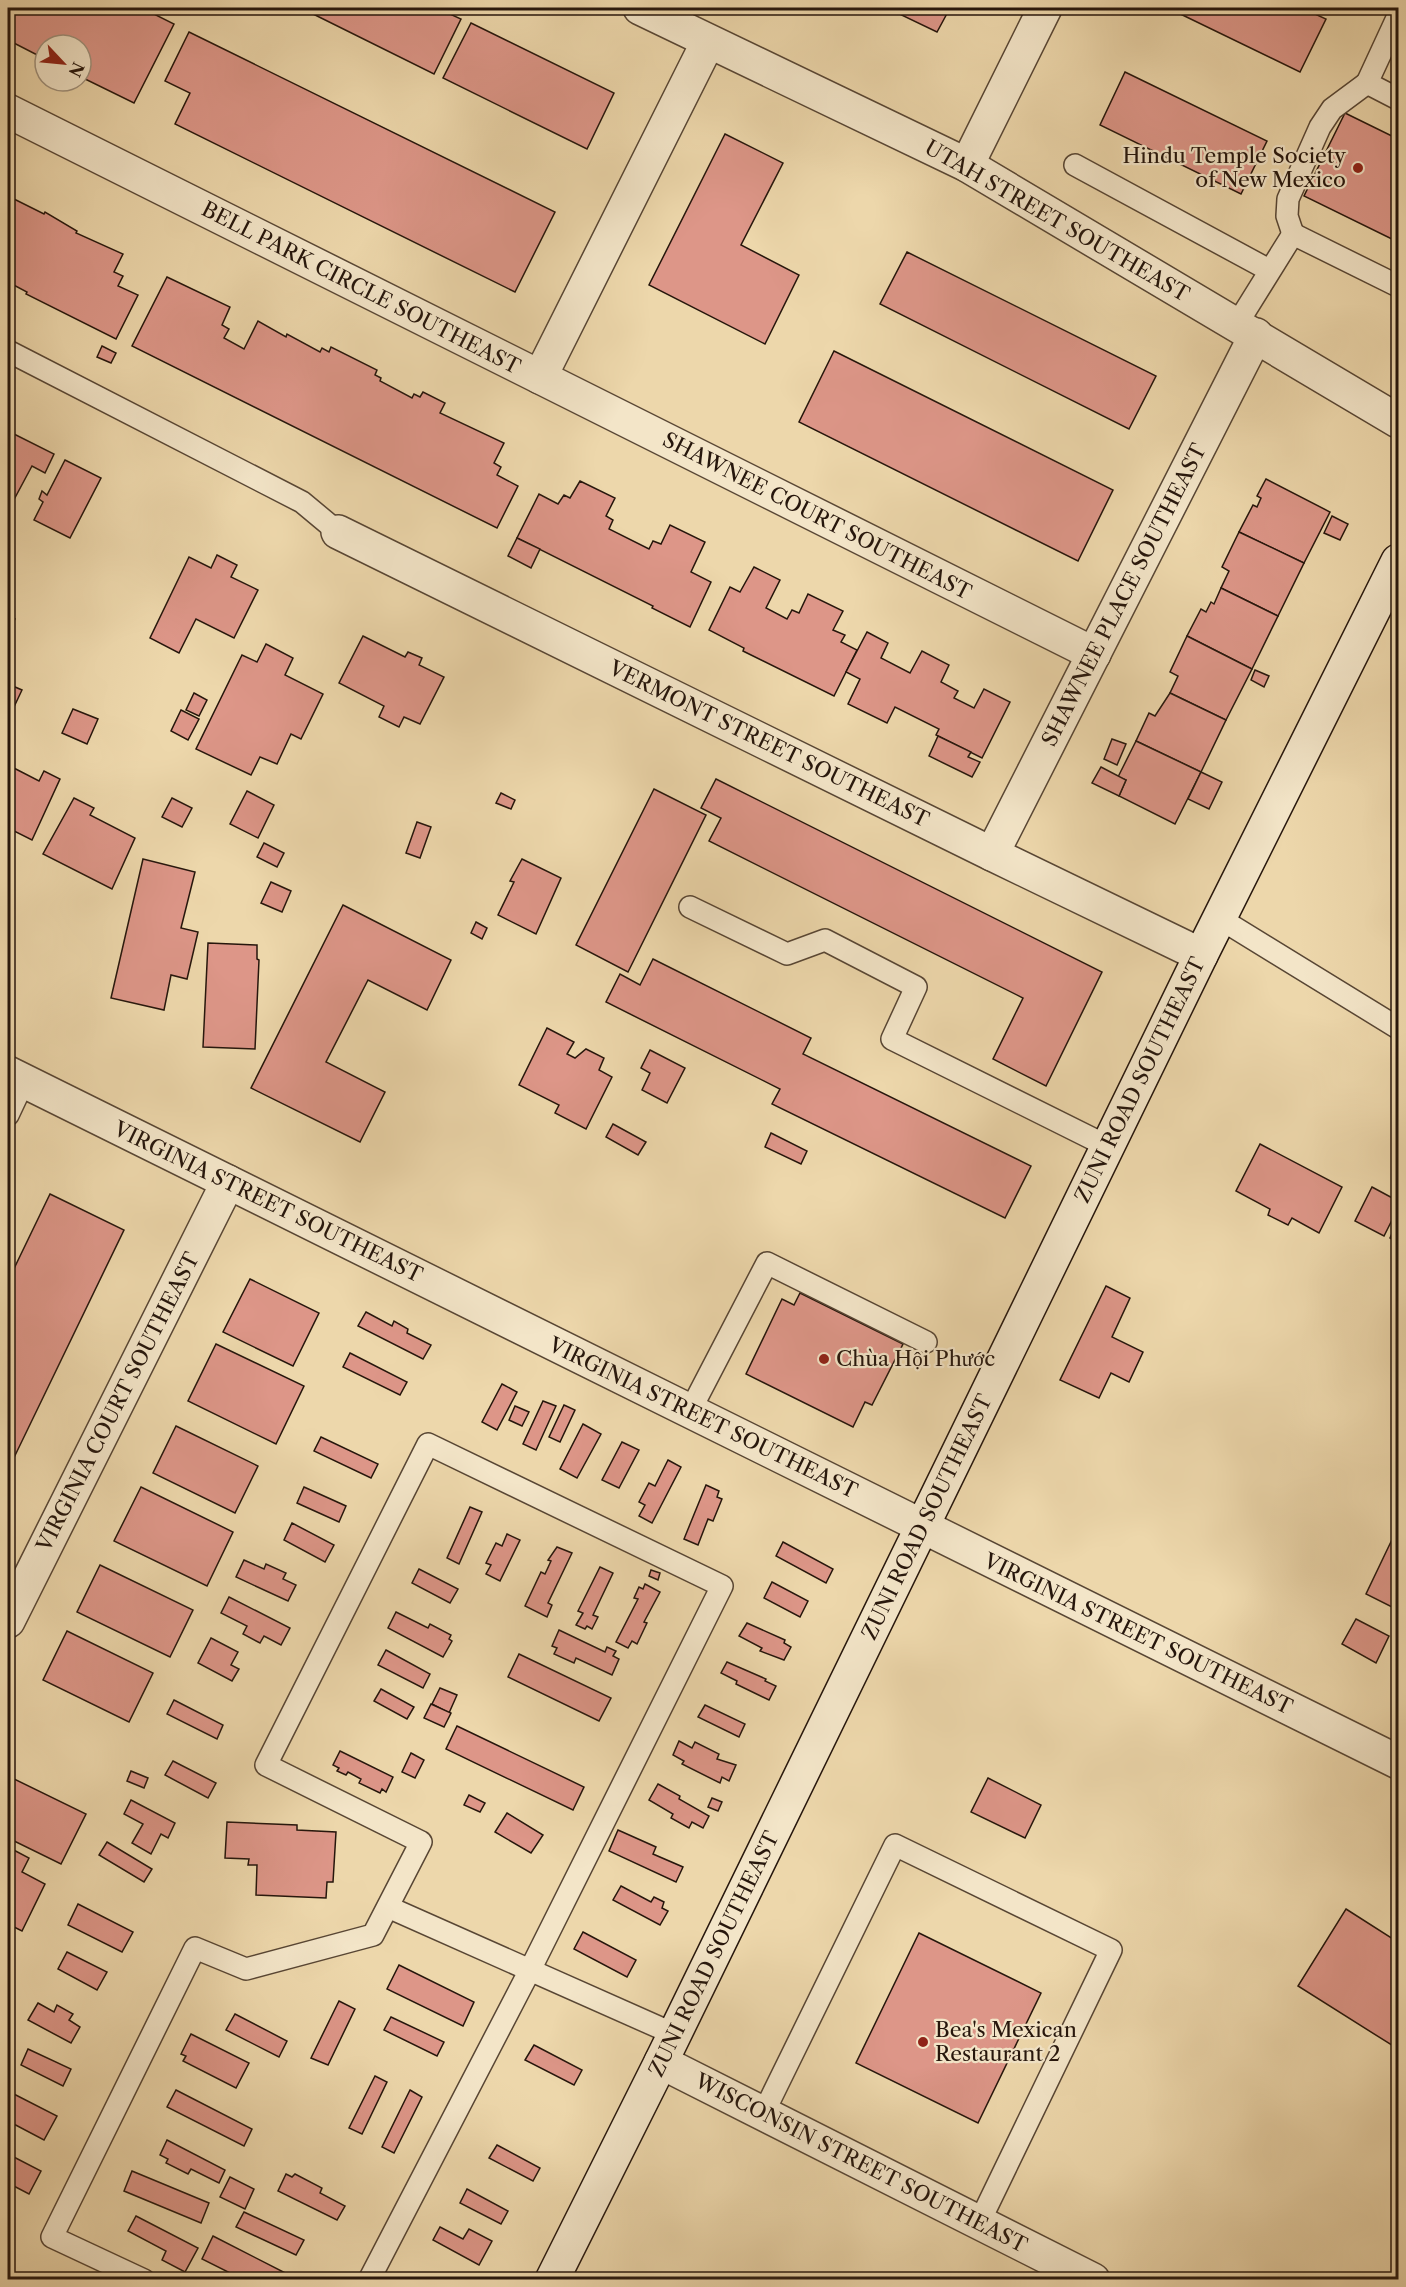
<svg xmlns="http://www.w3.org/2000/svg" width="1406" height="2287" font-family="'Libre Caslon Text',serif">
	<rect width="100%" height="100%" fill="#edd7ab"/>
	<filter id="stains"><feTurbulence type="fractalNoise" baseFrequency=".00333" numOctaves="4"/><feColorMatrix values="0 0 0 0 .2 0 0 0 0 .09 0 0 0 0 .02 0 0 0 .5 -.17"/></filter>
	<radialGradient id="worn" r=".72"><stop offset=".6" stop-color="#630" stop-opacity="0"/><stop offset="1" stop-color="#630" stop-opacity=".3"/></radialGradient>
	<g fill="#dd9688" stroke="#26160c" stroke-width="1.5">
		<polygon points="8,8 142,8 174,24 134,103 81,77 81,45 45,45 45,59 8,40"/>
		<polygon points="301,8 437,8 461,19 434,74"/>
		<polygon points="892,8 950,8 937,32 891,10"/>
		<polygon points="1168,8 1302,8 1326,19 1300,72"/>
		<polygon points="471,23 614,93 587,149 443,78"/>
		<polygon points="189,32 555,212 515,292 175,124 190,93 165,81"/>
		<polygon points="1125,72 1267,141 1241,194 1100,125"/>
		<polygon points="1345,113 1398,139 1398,242 1304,196"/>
		<polygon points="725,134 783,163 741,245 799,275 765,344 649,285"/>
		<polygon points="14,199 44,214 45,212 77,231 76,233 123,254 114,272 123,276 118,286 138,295 116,339 26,294 27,292 8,282 8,214"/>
		<polygon points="907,252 1156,376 1129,429 880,304"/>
		<polygon points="167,277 230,307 222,325 229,329 224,338 244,349 258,321 286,337 287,334 320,352 322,348 329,352 331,347 377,370 375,375 381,378 380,381 412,398 414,394 420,397 423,392 445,403 440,413 504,443 494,463 501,467 497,475 518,486 497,528 132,346"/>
		<polygon points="102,346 116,353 111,363 97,357"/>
		<polygon points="834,351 1113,490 1078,561 799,422"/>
		<polygon points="8,431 54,454 45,473 32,466 10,507 8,505"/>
		<polygon points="65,460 101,478 70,538 34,520 43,502 39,499 42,491 47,495"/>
		<polygon points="1266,479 1330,512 1304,563 1239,532 1253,505 1257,507 1261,498 1257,496"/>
		<polygon points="580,481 615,498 606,516 613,520 609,529 649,549 653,541 661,544 670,525 705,542 691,572 711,582 690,627 652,608 653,606 517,538 539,494 558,504 564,495 570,498"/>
		<polygon points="1332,516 1348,524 1340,540 1324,533"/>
		<polygon points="1239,532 1304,563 1278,616 1221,588 1229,571 1222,567"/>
		<polygon points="517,538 540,549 531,568 508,556"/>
		<polygon points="217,555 237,565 231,577 258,590 234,638 196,619 179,653 150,638 189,557 211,568"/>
		<polygon points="754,567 780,580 766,608 787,619 792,610 799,613 808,594 843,611 833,630 845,635 841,642 857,650 834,696 743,651 744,648 709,630 730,587 740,592"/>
		<polygon points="1221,588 1278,616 1252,669 1187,636 1201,609 1206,612 1211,602 1214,604"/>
		<polygon points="8,616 15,619 9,632 8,631"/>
		<polygon points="867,632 888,643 881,658 910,673 922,651 949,665 941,682 958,691 954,698 974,708 984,689 1010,702 982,758 936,735 939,729 895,707 887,723 848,704 860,679 846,672"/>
		<polygon points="363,636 405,657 408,652 422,658 419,665 444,677 420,724 404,717 399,727 379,717 384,706 339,683"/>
		<polygon points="1187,636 1252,669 1226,720 1170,693 1178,676 1170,672"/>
		<polygon points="266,644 293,658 285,675 323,694 301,739 291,734 277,764 260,757 251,775 196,749 242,655 257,662"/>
		<polygon points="1255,670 1269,676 1264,687 1251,680"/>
		<polygon points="8,684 22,690 13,709 8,706"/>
		<polygon points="194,693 207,700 199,716 186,710"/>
		<polygon points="1170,693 1226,720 1201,772 1136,741 1149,713 1155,716"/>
		<polygon points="73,709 98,719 87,744 62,733"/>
		<polygon points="181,710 199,719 188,740 171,731"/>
		<polygon points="938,736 971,752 968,757 980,762 972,777 929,756"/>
		<polygon points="1112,739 1126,744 1117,765 1104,759"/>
		<polygon points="1136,741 1201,772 1175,824 1119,796 1126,780 1118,777"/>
		<polygon points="8,765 39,781 44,771 60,779 32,840 8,828 13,818 8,815"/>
		<polygon points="1101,767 1126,780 1119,796 1092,783"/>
		<polygon points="1201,772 1222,782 1209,809 1188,799"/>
		<polygon points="716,779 1102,972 1046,1086 993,1059 1023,998 709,841 721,818 701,808"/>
		<polygon points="654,789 706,815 628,972 576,945"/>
		<polygon points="247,791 274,805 258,838 230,824"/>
		<polygon points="501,793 515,800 511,809 496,803"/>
		<polygon points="74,798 94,808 90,815 135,838 112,889 43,854"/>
		<polygon points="172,798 192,808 182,827 162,817"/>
		<polygon points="417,822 431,827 420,858 406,853"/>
		<polygon points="264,843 284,853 277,867 257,857"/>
		<polygon points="143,859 195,872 181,928 198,932 187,979 171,975 164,1010 111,998"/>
		<polygon points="522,859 561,878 536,934 498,915 514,882 510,881"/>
		<polygon points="271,882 291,891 282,912 261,903"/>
		<polygon points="343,905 451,960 427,1010 368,980 326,1062 385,1092 360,1142 251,1088"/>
		<polygon points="476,922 487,928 482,939 471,933"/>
		<polygon points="208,943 257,945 257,959 259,960 255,1049 203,1047"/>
		<polygon points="653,959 811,1038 803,1054 1031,1166 1005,1218 772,1104 780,1089 606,1002 620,974 640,985"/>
		<polygon points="547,1028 574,1042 567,1054 575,1058 586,1049 604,1058 599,1070 612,1077 586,1129 555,1113 559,1105 519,1085"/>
		<polygon points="650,1050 685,1068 667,1103 642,1090 650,1073 641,1068"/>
		<polygon points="613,1124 646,1142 638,1155 606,1137"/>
		<polygon points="771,1133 807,1151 801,1164 765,1147"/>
		<polygon points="1260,1144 1342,1187 1319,1233 1292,1218 1288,1225 1268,1215 1270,1209 1236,1191"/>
		<polygon points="1372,1187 1398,1201 1398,1208 1384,1236 1355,1221"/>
		<polygon points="50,1194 124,1230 8,1470 8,1281"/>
		<polygon points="1398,1220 1398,1243 1390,1238"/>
		<polygon points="250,1279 319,1313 293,1366 223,1332"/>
		<polygon points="1106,1286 1130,1298 1112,1337 1143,1352 1129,1382 1111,1373 1099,1398 1060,1380"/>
		<polygon points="800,1293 903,1344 872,1405 865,1402 853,1427 746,1374 782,1299 794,1305"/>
		<polygon points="366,1312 392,1326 394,1321 408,1329 407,1333 431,1345 423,1359 358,1326"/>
		<polygon points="216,1344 304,1386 276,1444 188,1401"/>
		<polygon points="350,1353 407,1382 400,1395 343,1367"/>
		<polygon points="502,1384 517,1392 497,1430 482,1422"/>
		<polygon points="543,1401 556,1406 536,1450 523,1444"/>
		<polygon points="564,1405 575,1410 560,1442 549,1437"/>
		<polygon points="515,1406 529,1412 522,1426 509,1420"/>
		<polygon points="583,1424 601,1434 577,1478 560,1469"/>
		<polygon points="176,1426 258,1466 235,1513 153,1473"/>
		<polygon points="321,1437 378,1464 371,1478 314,1451"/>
		<polygon points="622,1442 639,1450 619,1488 602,1480"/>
		<polygon points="668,1460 681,1467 652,1523 639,1516 645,1505 639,1502 649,1483 655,1486"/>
		<polygon points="706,1485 719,1491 717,1497 722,1499 713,1521 708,1519 698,1545 684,1539"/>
		<polygon points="141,1487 233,1532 207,1586 114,1541"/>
		<polygon points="304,1487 346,1506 339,1522 297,1503"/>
		<polygon points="470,1507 482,1512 459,1564 447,1558"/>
		<polygon points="292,1523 334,1545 325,1562 284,1540"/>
		<polygon points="1398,1527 1398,1610 1366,1594"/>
		<polygon points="507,1534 520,1540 500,1581 486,1574 491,1565 486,1563 496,1543 502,1546"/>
		<polygon points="783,1542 833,1569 826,1583 776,1556"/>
		<polygon points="557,1547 572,1553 548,1603 552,1605 547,1617 525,1606 541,1572 545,1574 551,1561 548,1560"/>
		<polygon points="244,1560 264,1569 266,1564 286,1573 283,1579 296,1585 288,1601 236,1577"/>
		<polygon points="100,1565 193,1610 170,1657 77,1612"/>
		<polygon points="600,1567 613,1573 593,1615 598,1617 592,1629 587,1626 585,1629 576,1625 583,1613 578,1611"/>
		<polygon points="419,1569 458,1589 450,1603 412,1583"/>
		<polygon points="651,1570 660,1573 658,1580 649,1576"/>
		<polygon points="772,1582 808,1601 800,1617 764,1598"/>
		<polygon points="645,1584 660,1592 644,1622 647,1623 637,1644 632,1641 628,1648 616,1642 638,1599 634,1598 639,1587 643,1589"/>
		<polygon points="229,1597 290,1628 281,1645 264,1636 260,1643 243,1634 247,1626 221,1613"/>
		<polygon points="396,1612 428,1628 430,1624 451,1635 449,1639 452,1641 443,1657 388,1628"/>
		<polygon points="1356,1619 1389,1636 1376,1663 1342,1644"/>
		<polygon points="747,1623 785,1640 784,1643 791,1647 784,1660 760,1651 762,1648 739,1636"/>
		<polygon points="559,1630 605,1652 607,1647 616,1651 613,1656 619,1659 612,1675 576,1658 574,1663 554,1654 557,1648 552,1646"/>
		<polygon points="67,1631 153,1673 129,1722 43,1680"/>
		<polygon points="211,1638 238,1652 231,1665 239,1669 232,1681 198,1663"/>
		<polygon points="386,1650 430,1674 423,1688 378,1665"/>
		<polygon points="519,1654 611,1698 599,1721 508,1677"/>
		<polygon points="727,1662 766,1679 765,1681 776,1686 769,1700 736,1684 737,1681 721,1673"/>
		<polygon points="440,1688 457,1695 449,1713 432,1704"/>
		<polygon points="381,1689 414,1707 407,1719 374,1701"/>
		<polygon points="174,1700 223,1725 217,1739 167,1714"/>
		<polygon points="431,1704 451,1713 444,1727 424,1718"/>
		<polygon points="705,1705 745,1724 739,1737 698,1717"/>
		<polygon points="457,1726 584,1787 573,1810 446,1749"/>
		<polygon points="679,1741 692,1748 695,1742 719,1754 717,1759 736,1765 729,1781 722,1777 720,1783 682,1764 684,1761 673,1755"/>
		<polygon points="340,1751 393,1777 386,1792 382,1789 380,1793 359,1783 361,1779 348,1772 346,1775 337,1771 339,1768 333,1765"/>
		<polygon points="411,1753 424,1760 415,1778 402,1772"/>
		<polygon points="173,1761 216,1783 208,1798 165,1775"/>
		<polygon points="131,1771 148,1778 144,1788 127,1781"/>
		<polygon points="8,1776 86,1814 61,1864 8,1838"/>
		<polygon points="988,1778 1041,1805 1025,1838 971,1812"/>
		<polygon points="658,1784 680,1796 679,1799 709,1816 703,1828 692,1822 689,1828 671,1818 673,1814 649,1800"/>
		<polygon points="469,1795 485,1803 480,1812 464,1805"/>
		<polygon points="712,1798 722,1802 718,1811 708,1807"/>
		<polygon points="131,1800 175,1823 168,1838 161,1834 151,1854 132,1843 143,1824 124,1814"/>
		<polygon points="507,1813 543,1835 531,1853 495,1832"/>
		<polygon points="227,1822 297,1825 297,1830 336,1832 333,1882 327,1882 326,1898 256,1895 257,1865 248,1865 249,1859 225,1858"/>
		<polygon points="618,1830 656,1847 653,1854 683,1867 676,1882 609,1851"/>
		<polygon points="107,1842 152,1869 144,1882 99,1855"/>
		<polygon points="8,1847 29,1858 22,1872 45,1884 22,1931 8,1924"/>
		<polygon points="621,1886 651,1902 654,1897 664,1902 662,1908 668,1911 660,1925 613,1900"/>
		<polygon points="78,1904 133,1932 122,1952 68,1925"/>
		<polygon points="1346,1909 1396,1941 1398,1937 1398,2049 1298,1986"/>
		<polygon points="583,1932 636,1960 627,1977 574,1949"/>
		<polygon points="919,1933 1041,1993 978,2123 856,2063"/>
		<polygon points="67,1952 107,1972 97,1990 58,1969"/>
		<polygon points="399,1965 474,2002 463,2026 387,1989"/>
		<polygon points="339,2001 355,2009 328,2065 311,2058"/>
		<polygon points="38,2003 54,2012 57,2005 73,2014 69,2020 80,2027 71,2043 28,2020"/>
		<polygon points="235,2014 287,2041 279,2057 226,2030"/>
		<polygon points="391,2017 444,2042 437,2056 384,2030"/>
		<polygon points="191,2034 249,2063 236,2088 183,2061 186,2056 181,2054"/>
		<polygon points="534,2045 582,2070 574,2085 525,2060"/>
		<polygon points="28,2049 71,2069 63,2086 21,2065"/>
		<polygon points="375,2076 387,2082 362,2134 349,2128"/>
		<polygon points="176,2090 252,2129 244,2146 167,2107"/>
		<polygon points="410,2090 422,2097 394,2153 382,2147"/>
		<polygon points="8,2091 57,2116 44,2140 8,2121"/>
		<polygon points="167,2140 225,2170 219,2183 191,2169 188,2174 166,2163 168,2159 160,2155"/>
		<polygon points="497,2145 540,2168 533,2181 489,2158"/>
		<polygon points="8,2154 41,2171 29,2194 8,2183"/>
		<polygon points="132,2171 209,2203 201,2223 124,2191"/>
		<polygon points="286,2174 292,2177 295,2174 322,2188 320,2193 345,2206 337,2220 278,2191"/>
		<polygon points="230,2177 254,2189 245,2209 220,2197"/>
		<polygon points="467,2189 508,2211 501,2224 460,2203"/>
		<polygon points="244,2212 304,2240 296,2255 236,2227"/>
		<polygon points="136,2216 198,2248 185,2272 162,2260 166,2251 128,2231"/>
		<polygon points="440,2227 463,2239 469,2229 492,2241 479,2265 433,2240"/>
		<polygon points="213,2236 299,2280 244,2280 202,2259"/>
	</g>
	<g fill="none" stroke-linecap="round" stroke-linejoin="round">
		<g stroke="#584634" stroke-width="24">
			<g id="lane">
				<polyline points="1398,16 1367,83 1398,99"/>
				<polyline points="1075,165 1269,270"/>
				<polyline points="1293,234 1287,216 1288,199 1320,127 1332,109 1367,83"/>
				<polyline points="1237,324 1293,234 1398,286"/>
				<polyline points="8,351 302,502 338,532"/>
				<polyline points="690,907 787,954 825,940 916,987 892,1039 1107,1146"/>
				<polyline points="1219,918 1398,1028"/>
				<polyline points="8,1115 24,1081"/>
				<polyline points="690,1411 767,1263 926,1342"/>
				<polyline points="388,1907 674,2034"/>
				<polyline points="763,2114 895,1845 1111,1950 979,2223"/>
				<polyline points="144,2280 52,2237 195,1948 246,1969 373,1935 421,1842 266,1765 428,1444 722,1586 530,1970 369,2280"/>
			</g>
		</g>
		<g stroke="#584634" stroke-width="36">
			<g id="street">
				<polyline points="640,8 967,165 1398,421"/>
				<polyline points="8,111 1094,654"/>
				<polyline points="967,165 1045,8"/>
				<polyline points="540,377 708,42"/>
				<polyline points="338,532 992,854 1201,955"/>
				<polyline points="992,854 1256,335"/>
				<polyline points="8,1073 1398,1762"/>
				<polyline points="8,1621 228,1182"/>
				<polyline points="661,2062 1093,2280"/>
			</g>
		</g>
		<g stroke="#26160c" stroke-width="36">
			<polyline id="secondary" points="552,2280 661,2062 1201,955 1398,561"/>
		</g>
		<use href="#lane" stroke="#f3e5c8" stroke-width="21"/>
		<use href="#street" stroke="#f3e5c8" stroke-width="33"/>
		<use href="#secondary" stroke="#f3e5c8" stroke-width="33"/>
	</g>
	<g fill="#8f2418" stroke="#f3e5c8" stroke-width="2">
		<circle cx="1358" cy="168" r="6"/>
		<circle cx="824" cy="1359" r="6"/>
		<circle cx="923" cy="2042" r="6"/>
	</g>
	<g text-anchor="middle" stroke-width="4.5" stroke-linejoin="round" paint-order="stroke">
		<g font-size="21" fill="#26160c" stroke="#f3e5c8" text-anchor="start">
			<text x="1346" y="163" text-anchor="end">Hindu Temple Society<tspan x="1346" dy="24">of New Mexico</tspan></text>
			<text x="836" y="1366">Chùa Hội Phước</text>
			<text x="935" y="2037">Bea's Mexican<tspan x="935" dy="24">Restaurant 2</tspan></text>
		</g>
		<g font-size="21" fill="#26160c" stroke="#f3e5c8">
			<text transform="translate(1057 221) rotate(30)" y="7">UTAH STREET SOUTHEAST</text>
			<text transform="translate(361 288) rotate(27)" y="7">BELL PARK CIRCLE SOUTHEAST</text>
			<text transform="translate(817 516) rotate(27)" y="7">SHAWNEE COURT SOUTHEAST</text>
			<text transform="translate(1124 595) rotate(-63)" y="7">SHAWNEE PLACE SOUTHEAST</text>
			<text transform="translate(769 744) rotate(26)" y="7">VERMONT STREET SOUTHEAST</text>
			<text transform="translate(1140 1080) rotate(-64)" y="7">ZUNI ROAD SOUTHEAST</text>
			<text transform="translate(268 1202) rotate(26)" y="7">VIRGINIA STREET SOUTHEAST</text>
			<text transform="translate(118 1402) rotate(-63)" y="7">VIRGINIA COURT SOUTHEAST</text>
			<text transform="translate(703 1418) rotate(26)" y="7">VIRGINIA STREET SOUTHEAST</text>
			<text transform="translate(927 1517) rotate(-64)" y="7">ZUNI ROAD SOUTHEAST</text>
			<text transform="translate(1138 1634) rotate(26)" y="7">VIRGINIA STREET SOUTHEAST</text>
			<text transform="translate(714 1954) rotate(-64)" y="7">ZUNI ROAD SOUTHEAST</text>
			<text transform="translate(861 2163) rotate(27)" y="7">WISCONSIN STREET SOUTHEAST</text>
		</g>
	</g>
	<rect width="1406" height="2287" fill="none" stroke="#edd7ab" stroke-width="30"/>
	<rect x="9" y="9" width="1388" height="2269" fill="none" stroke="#26160c" stroke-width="3"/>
	<rect x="15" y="15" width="1376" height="2257" fill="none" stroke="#26160c" stroke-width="1.5"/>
	<g transform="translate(63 63) rotate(116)"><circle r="28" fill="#f3e5c8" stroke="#a1927d" stroke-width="1.5"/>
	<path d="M0-4.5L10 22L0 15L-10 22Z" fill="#8f2418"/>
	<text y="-9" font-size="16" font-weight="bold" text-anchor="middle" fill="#26160c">N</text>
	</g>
	<rect width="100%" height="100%" filter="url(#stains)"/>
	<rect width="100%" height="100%" fill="url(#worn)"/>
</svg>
